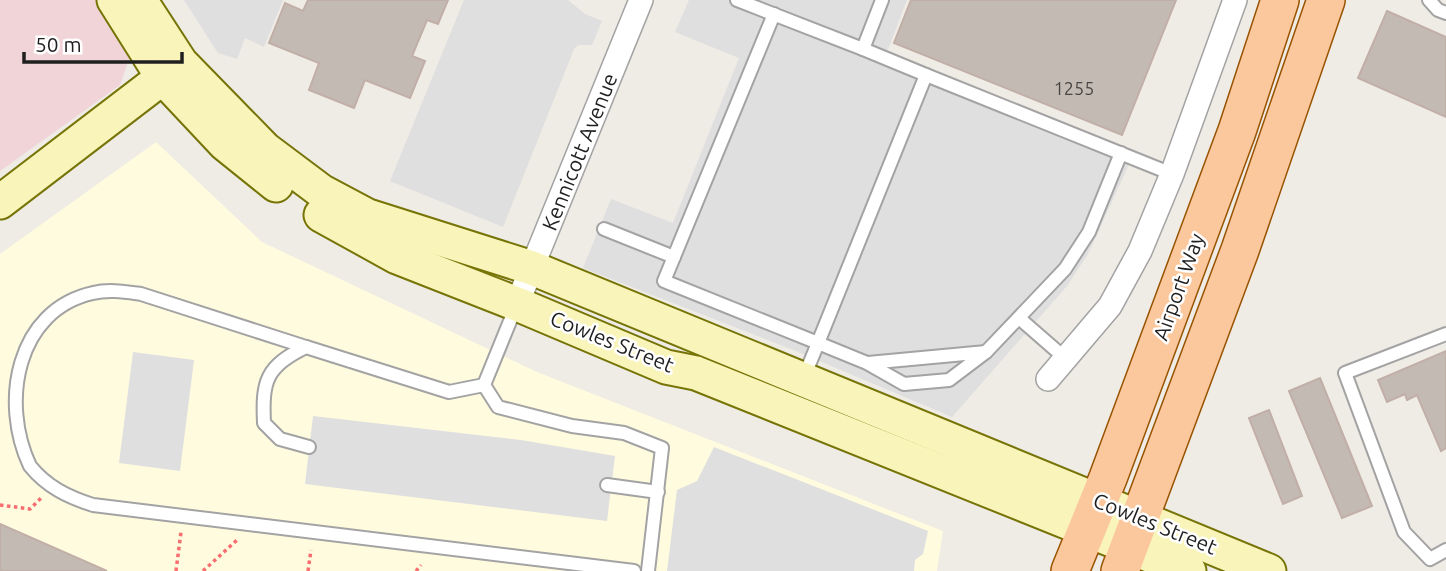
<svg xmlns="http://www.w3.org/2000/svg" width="1446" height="571" font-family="Ubuntu,sans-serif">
	<rect width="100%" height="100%" fill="#efebe5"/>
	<polygon fill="#f0d4d7" points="0,0 102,0 129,59 120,85 0,171"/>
	<polygon fill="#fffbdf" points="156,142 262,242 537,372 943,531 937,571 0,571 0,254"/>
	<g fill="#dfdfdf">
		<polygon points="184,0 283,0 264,47 245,38 237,59 218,53"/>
		<polygon points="464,0 568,0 585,14 602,21 592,45 578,45 574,49 503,227 390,181"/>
		<polygon points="689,0 907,0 884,60 1131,160 1088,254 1067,286 952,417 791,349 583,268 611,199 673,223 739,58 675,32"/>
		<polygon points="133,352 194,360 180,471 119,463"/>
		<polygon points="313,416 521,440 615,456 607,521 305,484"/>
		<polygon points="714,447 928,531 923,554 915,560 914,571 667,571 677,490 697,481"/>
	</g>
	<g fill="#c4bab4" stroke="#c1afa7" stroke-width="2">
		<polygon points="308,0 448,0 438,24 427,20 412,56 425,61 410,98 365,80 354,108 309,90 319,63 269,43 285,3 303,11"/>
		<polygon points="911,0 1176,0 1122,135 894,43"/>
		<polygon points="1387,11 1446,37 1446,117 1358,78"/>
		<polygon points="1446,351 1446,448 1441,451 1417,395 1407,400 1405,394 1387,402 1378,380"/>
		<polygon points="1320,378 1372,506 1342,518 1289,391"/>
		<polygon points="1269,410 1302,496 1283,504 1249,418"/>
		<polygon points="0,524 107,571 0,571"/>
	</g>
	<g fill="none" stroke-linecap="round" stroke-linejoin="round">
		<g stroke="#a3a3a3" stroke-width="16">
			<g id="lane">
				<polyline points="737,0 863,49 882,0"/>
				<polyline points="1429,0 1438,10 1446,13"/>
				<polyline points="774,14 664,281 818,343 926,75 863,49"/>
				<polyline points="926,75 1172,174"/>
				<polyline points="604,229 674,257"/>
				<polyline points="1019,318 1066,359"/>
				<polyline points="1446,334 1345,373 1404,532 1430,559 1446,550"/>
				<path d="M306 347 141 294C126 292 109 289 93 293 16 310 0 403 30 466 47 487 68 497 93 505L634 571"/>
				<polyline points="868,363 986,352"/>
				<polyline points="804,377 818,343 867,363 904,384 949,380 986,352 1065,269 1089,232 1121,153"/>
				<polyline points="484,385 498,407 572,426 624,433 662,448 648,571"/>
				<polyline points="484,385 517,304"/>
				<path d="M309 447 280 439 264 423C262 381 266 366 306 347L449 392 484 385"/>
				<polyline points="607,485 658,492"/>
			</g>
		</g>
		<g stroke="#a3a3a3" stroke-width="26">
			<g id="street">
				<polyline points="517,304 641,0"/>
				<polyline points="1048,379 1110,306 1140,251 1172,174 1235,0"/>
			</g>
		</g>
		<g stroke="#767406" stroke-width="37">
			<g id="secondary">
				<polyline points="114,0 163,78 225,144 276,185"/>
				<polyline points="140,0 181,63 265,149 321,191 368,216 532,268 1269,571"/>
				<polyline points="0,202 179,65"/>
				<polyline points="321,215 397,257 517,304 666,367 696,373 1189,571"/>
			</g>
		</g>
		<g stroke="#985301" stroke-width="40">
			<g id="primary">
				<polyline points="1070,571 1108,478 1237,131 1280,0"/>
				<polyline points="1120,571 1240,250 1326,0"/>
			</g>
		</g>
		<g stroke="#f86d70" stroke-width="3.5" stroke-dasharray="3.5 3.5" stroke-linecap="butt">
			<polyline points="0,505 30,509 41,498"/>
			<polyline points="176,571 181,532"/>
			<polyline points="203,571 237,540"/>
			<polyline points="308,571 311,550"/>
			<polyline points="416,571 421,565"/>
		</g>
		<use href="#lane" stroke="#fff" stroke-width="12"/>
		<use href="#street" stroke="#fff" stroke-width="23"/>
		<use href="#secondary" stroke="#f9f4b9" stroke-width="33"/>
		<use href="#primary" stroke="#fbc89e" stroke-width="37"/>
	</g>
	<g text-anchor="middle" stroke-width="5" stroke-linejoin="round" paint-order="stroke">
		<g font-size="18" fill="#484644">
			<text x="1074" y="95">1255</text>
		</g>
		<g font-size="21" fill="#1f1f1f" stroke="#fff">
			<text transform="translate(580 152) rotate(-68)" y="7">Kennicott Avenue</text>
			<text transform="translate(1179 287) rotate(-70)" y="7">Airport Way</text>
			<text transform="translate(612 342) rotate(22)" y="7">Cowles Street</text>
			<text transform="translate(1155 524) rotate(22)" y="7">Cowles Street</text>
		</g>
	</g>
	<path d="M24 52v10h158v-10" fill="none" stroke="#1f1f1f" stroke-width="3.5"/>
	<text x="35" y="52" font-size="21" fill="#1f1f1f" stroke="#ffffff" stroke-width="5" paint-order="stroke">50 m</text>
</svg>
